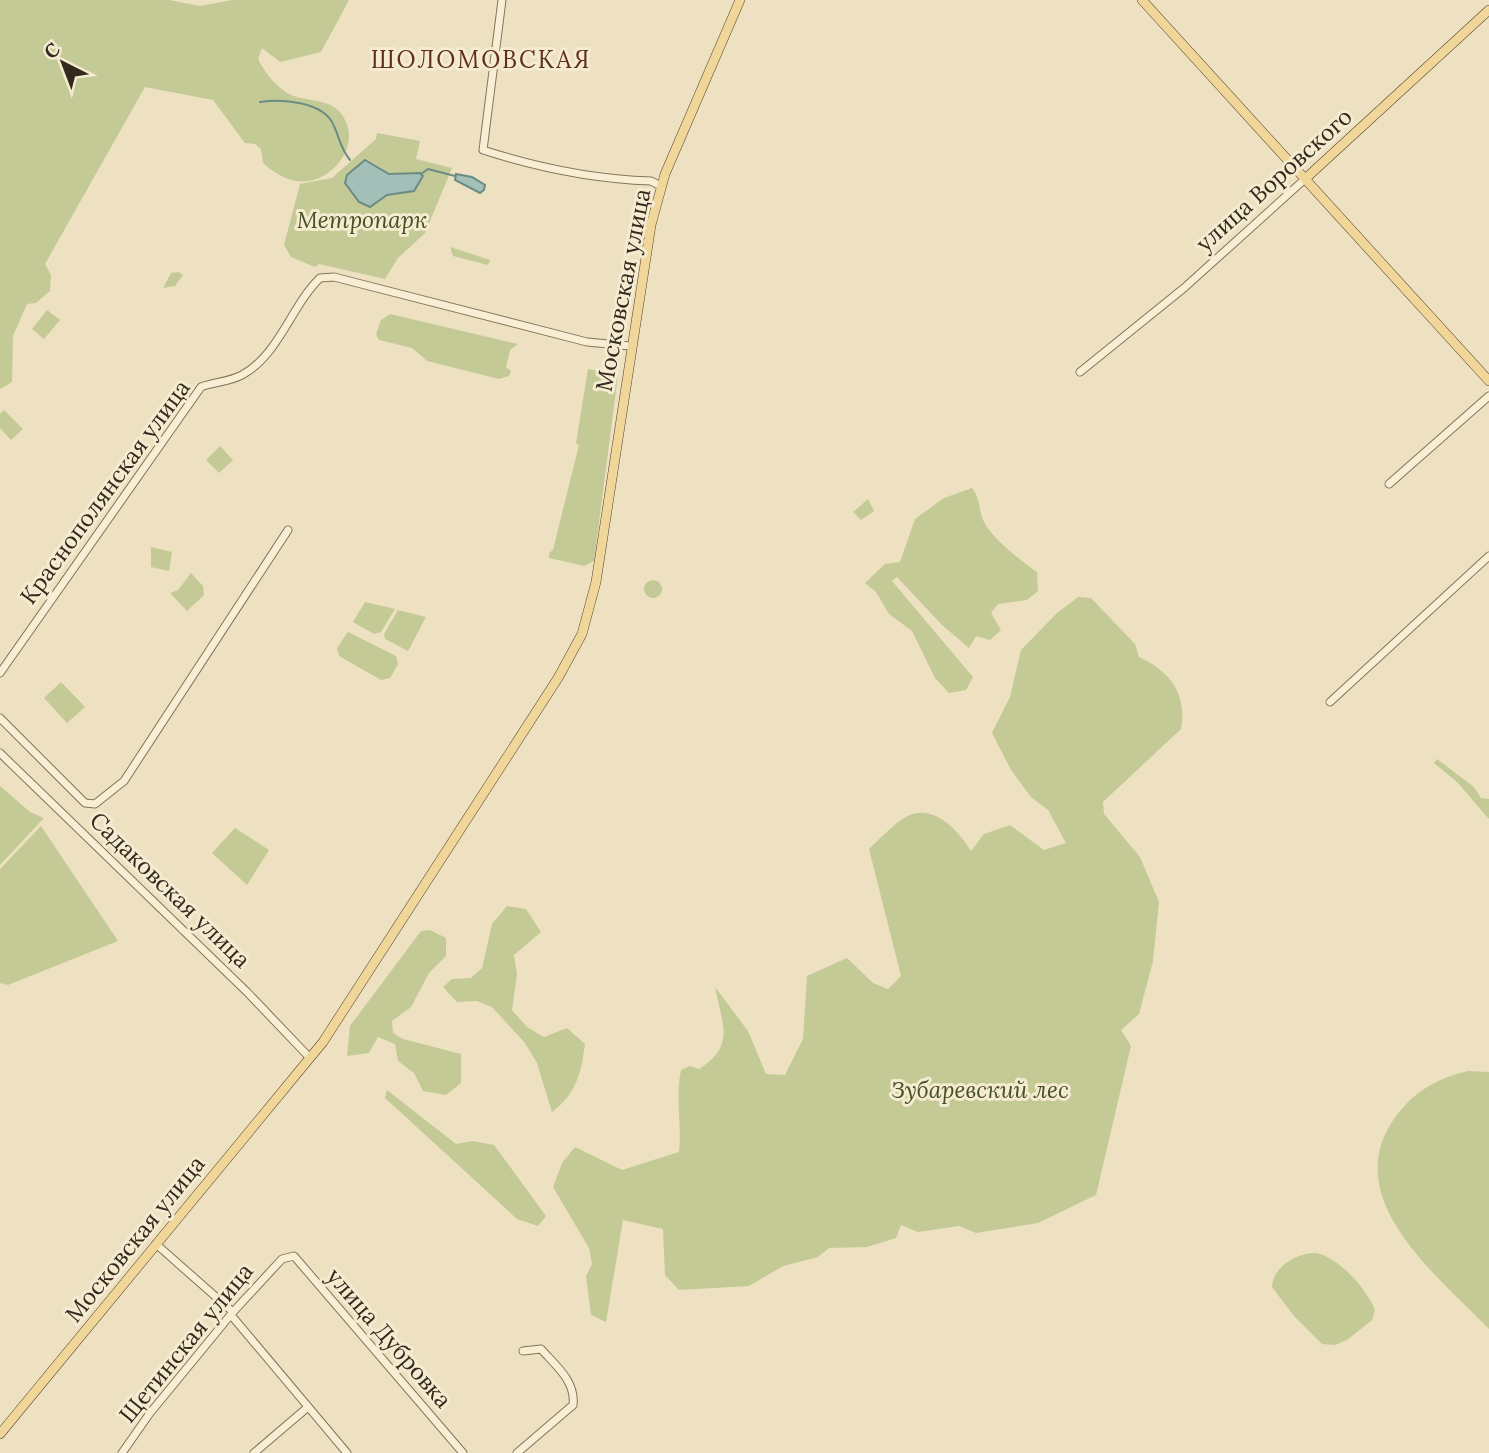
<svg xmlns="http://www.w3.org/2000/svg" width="1489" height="1453" font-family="Lora,serif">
	<rect width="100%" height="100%" fill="#ede1c1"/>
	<g fill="#c3ca95">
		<path d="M0 0H169L200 6 232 0H349L321 52 280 62 262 48 258 59C266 75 282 95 301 98 319 102 337 101 346 122 359 151 327 186 296 181 282 178 273 172 263 163L261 149 255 144 245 143 213 100 145 87 45 264 51 275 50 291 36 303 27 304 13 336 12 382 0 389Z"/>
		<polygon points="377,133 420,141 416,159 452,168 425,233 398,258 385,279 319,264 315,267 291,257 284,245 300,184 332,178 376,139"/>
		<polygon points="450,247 490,260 488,265 453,256"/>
		<polygon points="179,272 183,275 175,286 163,288 171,273"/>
		<polygon points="47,310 60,320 44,339 32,329"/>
		<polygon points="390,314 518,344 510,350 506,367 511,371 509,376 499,379 427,361 412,348 379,340 376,334 381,320"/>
		<polygon points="588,369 618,375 594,561 584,566 549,558 549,553 553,550 579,445 576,443"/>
		<polygon points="4,410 23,429 11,440 0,428 0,414"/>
		<polygon points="220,446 233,460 219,473 206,460"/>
		<path d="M972 488C981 500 978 508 983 520 992 539 1021 561 1037 572L1038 591 1027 600 998 604 991 613 1001 630 990 640 976 636 969 648 942 625 897 577 892 581 973 677 966 690 949 693 935 678 912 631 889 614 876 592 865 583 885 564 900 562 915 519 944 498Z"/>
		<polygon points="868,499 874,511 861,520 853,512"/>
		<polygon points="151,547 172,552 169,571 151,567"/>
		<polygon points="191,573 203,586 204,595 187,611 170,593 178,590"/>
		<circle cx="653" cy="589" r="9"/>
		<path d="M1078 597 1091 598 1135 644 1139 657C1171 672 1187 694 1181 729L1103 802 1104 814 1140 857 1159 902 1153 961 1139 1014 1121 1030 1131 1046 1096 1195 1038 1223 976 1233 959 1226 918 1232 901 1225 896 1238 867 1247 829 1248 818 1257 783 1266 749 1286 679 1290 665 1275 663 1229 623 1220 606 1322 591 1315 586 1276 592 1264 589 1248 553 1187 562 1163 575 1147 622 1170 679 1152C682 1124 675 1098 681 1070L690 1066 699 1069C736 1046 722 1024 715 987L748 1031 766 1074 785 1075 803 1039 807 976 847 958 873 983 888 989 901 976 869 849C880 839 893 824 906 817 933 802 959 831 971 851L984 834 1010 825 1044 850 1066 843 1048 810 1031 797 1011 770 992 733 1010 697 1021 650 1056 614Z"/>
		<polygon points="365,602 395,609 381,632 374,634 353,622"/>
		<polygon points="398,610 426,617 408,651 385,639 384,634"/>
		<polygon points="348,632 396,656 398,664 390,678 381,680 339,656 337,648"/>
		<polygon points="61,682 85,707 67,723 44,698"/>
		<polygon points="1437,759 1474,787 1481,798 1489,799 1489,819 1457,782 1434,763"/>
		<polygon points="0,786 30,812 44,818 0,865"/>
		<polygon points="41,826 118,941 8,985 0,983 0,869"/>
		<polygon points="235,828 269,850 247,885 212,853"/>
		<path d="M507 906 526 909 541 932 514 955 517 974 512 1010 527 1027 544 1037 567 1028 585 1044C581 1074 576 1094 552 1112L537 1063 525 1043 492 1007 477 1001 457 1002 443 987 452 979 471 978 482 968 492 924Z"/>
		<polygon points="430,930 446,938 446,956 429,973 411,1007 392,1021 393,1033 403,1039 461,1054 461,1083 446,1095 423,1091 414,1073 398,1061 395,1044 378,1037 369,1053 347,1056 350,1026 421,931"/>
		<path d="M1468 1071 1489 1072V1329C1439 1277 1338 1199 1394 1119 1413 1092 1437 1078 1468 1071Z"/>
		<polygon points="387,1090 456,1144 473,1141 494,1145 546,1216 538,1226 517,1219 385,1098"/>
		<path d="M1317 1253C1340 1259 1366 1288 1375 1310L1372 1320 1347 1340 1335 1345 1322 1344 1294 1316 1272 1287C1273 1266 1298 1252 1317 1253Z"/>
	</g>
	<g fill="#a3bfb7" stroke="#6b8c85" stroke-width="2">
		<polygon points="365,160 389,174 420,173 423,176 414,191 387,195 370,207 359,202 345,183 347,175"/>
		<polygon points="456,174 472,177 485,185 484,190 480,193 455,180"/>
	</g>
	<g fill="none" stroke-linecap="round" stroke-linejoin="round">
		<g stroke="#6b8c85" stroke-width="2">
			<path d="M260 102C282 99 324 101 334 126 340 139 340 148 350 160"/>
			<polyline points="421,174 428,169 455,176"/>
		</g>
		<g stroke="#857259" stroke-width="9">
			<g id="minor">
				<path d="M502 0 483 150C539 168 592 179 651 181L661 186"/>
				<polyline points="1080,372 1184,288 1305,179"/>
				<polyline points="1389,484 1489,396"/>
				<path d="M0 673 201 387C214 382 229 382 242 375 279 355 291 306 320 278L334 277 587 342 630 346"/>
				<polyline points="1330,702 1489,556"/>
				<polyline points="0,718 85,803 95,804 124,781 288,530"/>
				<polyline points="0,753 247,992 310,1058"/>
				<polyline points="156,1244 233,1312"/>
				<polyline points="231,1315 347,1453"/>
				<polyline points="122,1453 150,1413 233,1312 282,1259 294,1256 463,1453"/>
				<polyline points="254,1453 308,1407"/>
				<path d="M517 1453 573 1405C576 1381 555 1365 541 1349L523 1351"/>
			</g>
		</g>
		<g stroke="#53402d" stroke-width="10">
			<g id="major">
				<polyline points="1142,0 1489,381"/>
				<polyline points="1305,179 1489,10"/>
				<polyline points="0,1434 323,1042 558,678 582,634 596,582 651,225 665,174 740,0"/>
			</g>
		</g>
		<use href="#minor" stroke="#f8eed3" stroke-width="7"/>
		<use href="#major" stroke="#f0d799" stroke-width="9"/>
	</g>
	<g text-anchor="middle" stroke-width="6" stroke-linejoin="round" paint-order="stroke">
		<g font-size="23" fill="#35291d" stroke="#f4ebd0">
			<text transform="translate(1274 180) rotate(-42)" y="8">улица Воровского</text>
			<text transform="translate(623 290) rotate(-79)" y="8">Московская улица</text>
			<text transform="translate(105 492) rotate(-54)" y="8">Краснополянская улица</text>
			<text transform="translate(170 890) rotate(44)" y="8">Садаковская улица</text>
			<text transform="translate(135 1239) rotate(-51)" y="8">Московская улица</text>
			<text transform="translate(389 1338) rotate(49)" y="8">улица Дубровка</text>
			<text transform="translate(186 1343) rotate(-51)" y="8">Щетинская улица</text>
		</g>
		<g font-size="23" font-style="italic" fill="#455124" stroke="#f4ebd0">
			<text x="362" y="228">Метропарк</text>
			<text x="980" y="1098">Зубаревский лес</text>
		</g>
		<g font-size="24" letter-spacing="2" fill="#612d1d" stroke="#f4ebd0">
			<text x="481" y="68">ШОЛОМОВСКАЯ</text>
		</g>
	</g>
	<g transform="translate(63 63) rotate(318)" stroke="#f4ebd0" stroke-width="5" paint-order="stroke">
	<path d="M0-5L12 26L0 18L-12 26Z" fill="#35291d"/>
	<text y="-10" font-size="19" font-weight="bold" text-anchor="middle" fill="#35291d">С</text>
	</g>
</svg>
